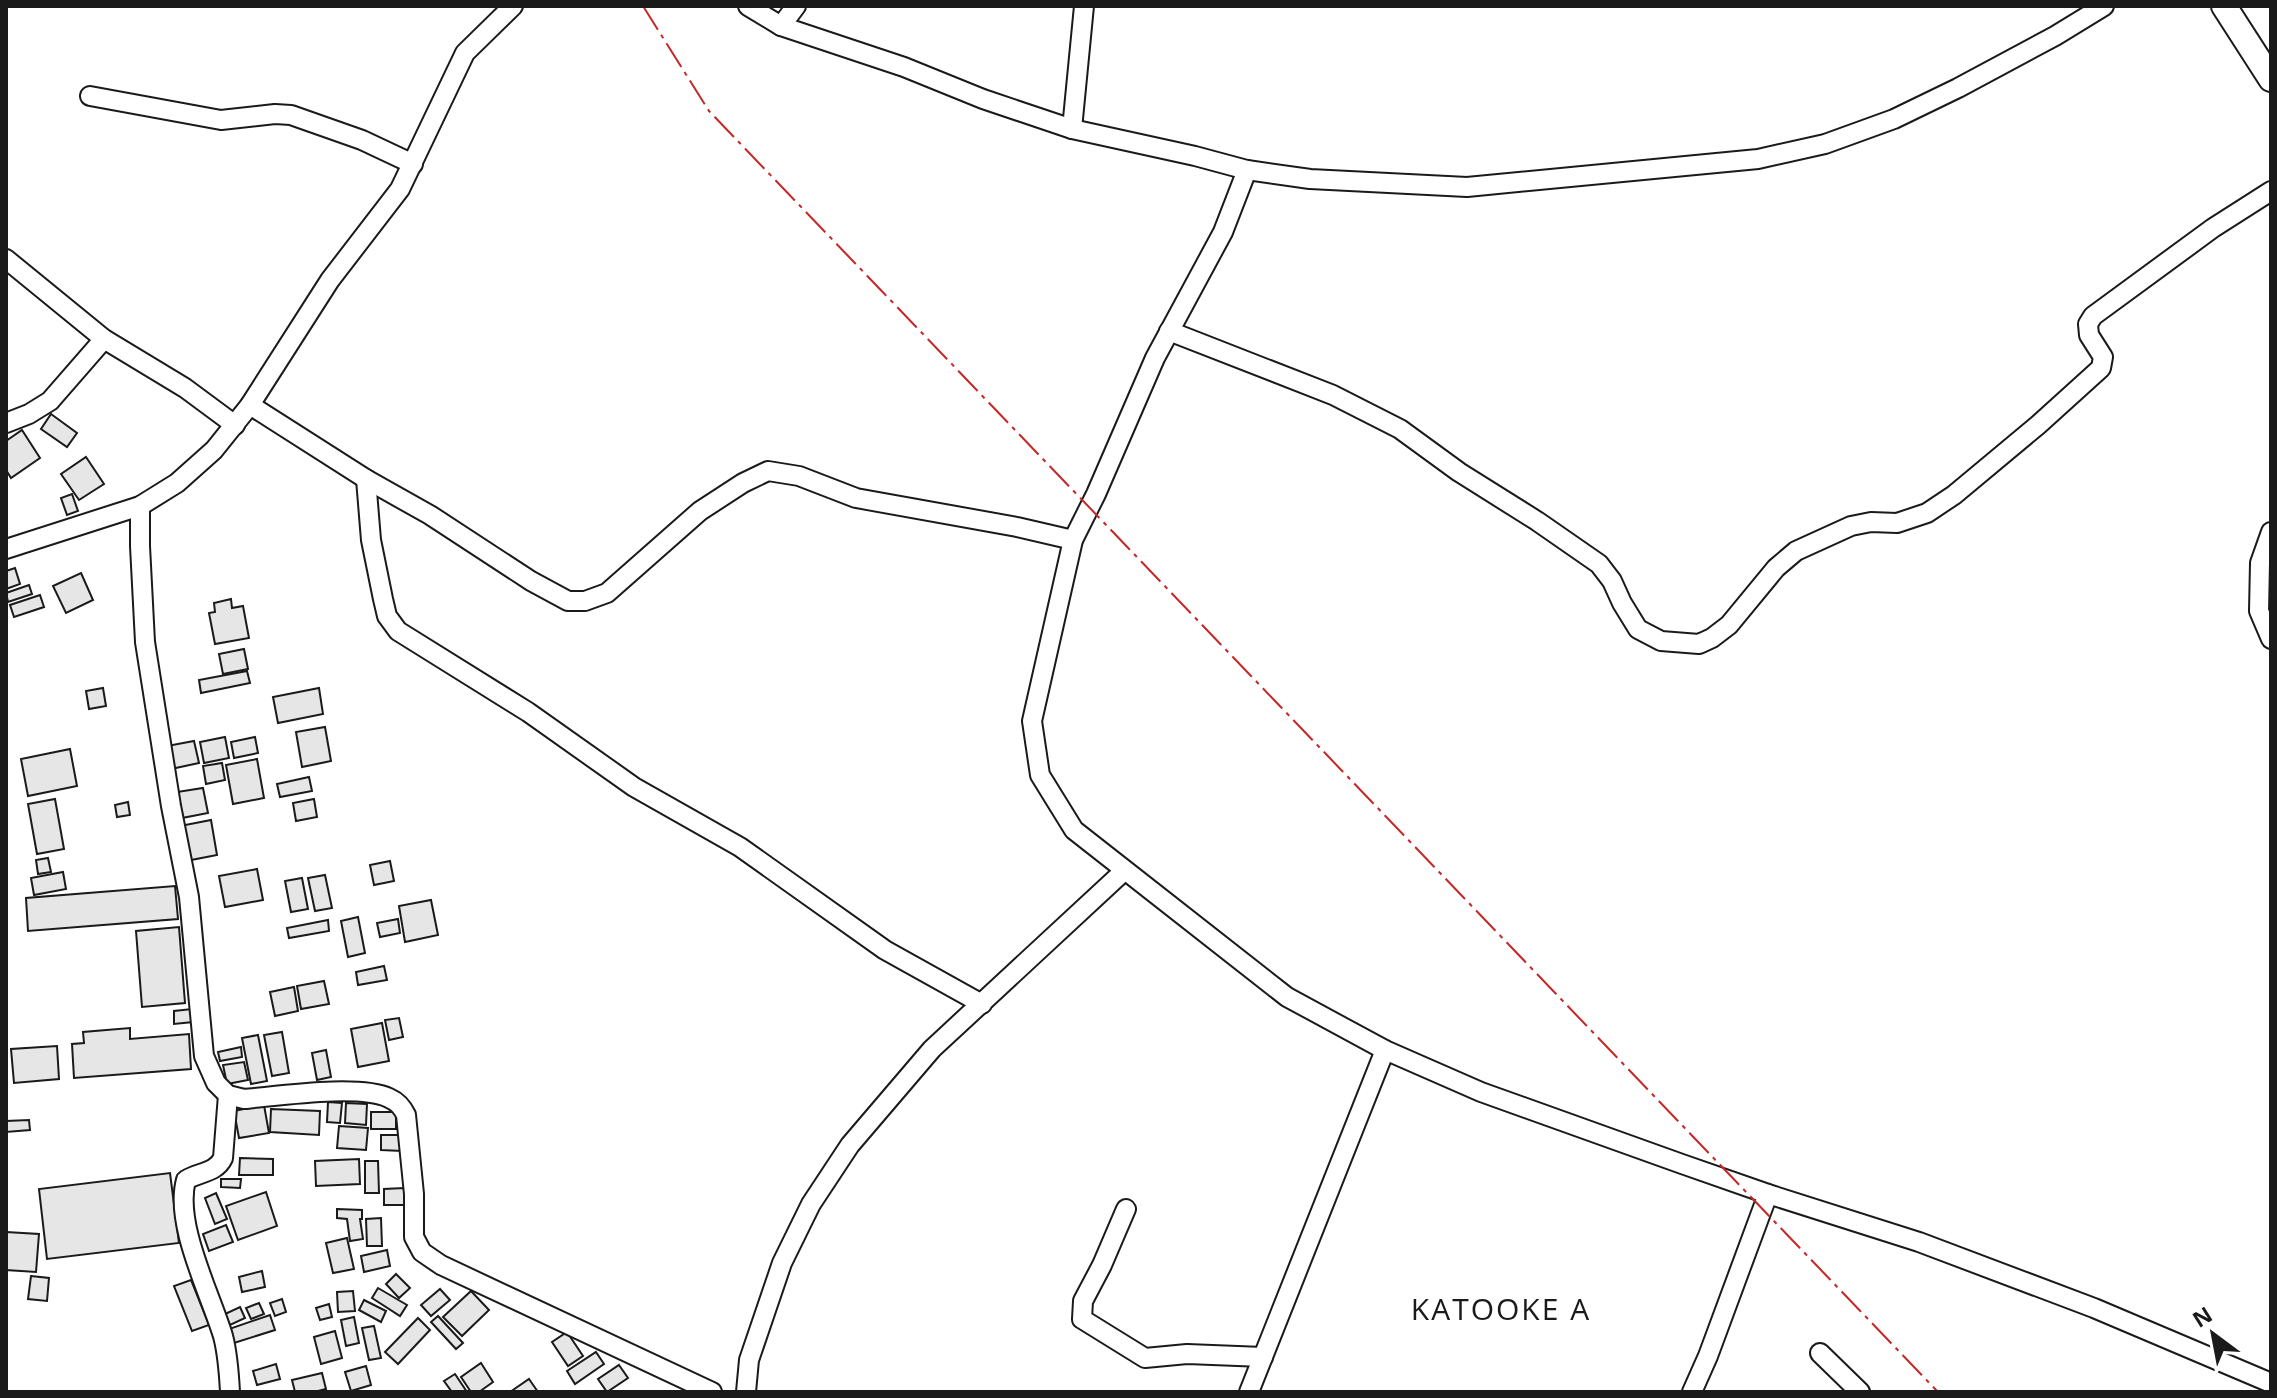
<svg xmlns="http://www.w3.org/2000/svg" width="2277" height="1398" font-family="'Open Sans',sans-serif">
	<rect width="100%" height="100%" fill="#fff"/>
	<g fill="#e6e6e6" stroke="#1a1a1a" stroke-width="2">
		<polygon points="51,414 77,433 67,447 41,429"/>
		<polygon points="22,430 40,458 11,478 6,470 6,441"/>
		<polygon points="86,457 104,484 79,500 61,474"/>
		<polygon points="72,494 78,511 67,515 61,498"/>
		<polygon points="15,568 20,584 6,589 6,571"/>
		<polygon points="81,573 93,600 66,613 53,586"/>
		<polygon points="29,585 32,594 8,602 6,593"/>
		<polygon points="40,595 44,607 14,617 10,605"/>
		<polygon points="231,599 232,608 243,606 249,638 215,644 209,613 215,612 214,603"/>
		<polygon points="244,649 248,669 223,674 219,654"/>
		<polygon points="247,671 250,683 201,693 199,680"/>
		<polygon points="103,688 106,706 89,709 86,691"/>
		<polygon points="319,688 323,714 278,723 273,697"/>
		<polygon points="325,727 331,761 302,767 296,732"/>
		<polygon points="225,737 229,758 204,763 200,742"/>
		<polygon points="255,737 258,753 234,758 231,742"/>
		<polygon points="194,741 199,763 171,769 167,746"/>
		<polygon points="70,749 77,786 28,796 21,759"/>
		<polygon points="257,759 264,798 233,804 226,765"/>
		<polygon points="222,763 225,780 206,784 203,766"/>
		<polygon points="309,777 312,791 280,797 277,784"/>
		<polygon points="203,788 208,813 182,818 177,792"/>
		<polygon points="55,799 64,849 37,854 28,804"/>
		<polygon points="314,799 317,817 296,821 293,803"/>
		<polygon points="128,802 130,815 117,817 115,805"/>
		<polygon points="211,820 217,855 186,861 180,826"/>
		<polygon points="48,858 51,872 38,874 36,860"/>
		<polygon points="390,861 394,881 374,885 370,865"/>
		<polygon points="257,869 263,900 225,907 219,876"/>
		<polygon points="63,872 66,889 34,895 31,878"/>
		<polygon points="325,875 332,908 315,911 308,878"/>
		<polygon points="302,878 308,909 291,912 285,881"/>
		<polygon points="175,886 178,919 28,931 26,898"/>
		<polygon points="431,900 438,935 405,942 399,906"/>
		<polygon points="358,917 365,953 348,957 341,921"/>
		<polygon points="398,919 400,933 380,937 377,923"/>
		<polygon points="328,920 329,931 289,938 287,928"/>
		<polygon points="179,927 185,1003 142,1007 136,931"/>
		<polygon points="384,966 387,980 358,985 356,972"/>
		<polygon points="324,981 329,1004 301,1009 297,986"/>
		<polygon points="294,987 298,1011 275,1016 270,992"/>
		<polygon points="192,1009 193,1022 174,1024 174,1011"/>
		<polygon points="399,1018 403,1037 389,1040 385,1020"/>
		<polygon points="382,1023 389,1061 358,1067 351,1029"/>
		<polygon points="130,1028 130,1039 189,1034 191,1069 74,1078 72,1044 84,1043 83,1032"/>
		<polygon points="282,1032 289,1073 272,1076 264,1035"/>
		<polygon points="258,1035 267,1081 251,1084 242,1038"/>
		<polygon points="57,1046 59,1079 14,1083 11,1049"/>
		<polygon points="241,1047 242,1057 220,1061 218,1052"/>
		<polygon points="326,1050 331,1077 317,1080 312,1053"/>
		<polygon points="244,1062 248,1080 227,1084 223,1065"/>
		<polygon points="328,1102 342,1103 340,1123 327,1122"/>
		<polygon points="346,1103 367,1104 366,1125 345,1123"/>
		<polygon points="264,1105 269,1133 239,1138 234,1111"/>
		<polygon points="271,1109 320,1111 319,1135 270,1132"/>
		<rect x="371" y="1112" width="25" height="17"/>
		<polygon points="29,1120 30,1130 6,1132 6,1121"/>
		<polygon points="339,1126 368,1128 366,1150 337,1148"/>
		<polygon points="381,1135 402,1135 402,1151 381,1150"/>
		<polygon points="240,1158 273,1159 273,1175 239,1175"/>
		<polygon points="359,1159 360,1184 316,1186 315,1161"/>
		<polygon points="365,1161 378,1161 379,1193 365,1193"/>
		<polygon points="170,1173 179,1243 47,1259 39,1189"/>
		<polygon points="221,1179 241,1179 240,1188 221,1187"/>
		<polygon points="404,1188 405,1205 384,1205 384,1189"/>
		<polygon points="266,1192 277,1226 238,1240 226,1206"/>
		<polygon points="216,1193 227,1219 215,1224 205,1198"/>
		<polygon points="337,1209 362,1210 362,1219 360,1219 363,1239 350,1241 347,1219 337,1218"/>
		<polygon points="381,1218 382,1246 367,1246 366,1219"/>
		<polygon points="226,1225 233,1242 209,1251 203,1234"/>
		<polygon points="6,1232 39,1234 36,1272 6,1270"/>
		<polygon points="347,1238 354,1269 333,1273 326,1243"/>
		<polygon points="387,1250 390,1266 364,1272 361,1256"/>
		<polygon points="262,1271 265,1287 242,1292 239,1277"/>
		<polygon points="396,1274 410,1288 399,1298 386,1284"/>
		<polygon points="31,1276 49,1278 47,1301 28,1299"/>
		<polygon points="191,1280 209,1325 192,1331 174,1286"/>
		<polygon points="378,1288 407,1305 400,1316 372,1298"/>
		<polygon points="440,1289 450,1300 431,1316 421,1305"/>
		<polygon points="353,1291 355,1311 338,1312 337,1292"/>
		<polygon points="471,1291 489,1310 462,1336 443,1317"/>
		<polygon points="282,1299 286,1312 275,1316 270,1303"/>
		<polygon points="364,1300 386,1311 381,1322 359,1310"/>
		<polygon points="259,1303 264,1314 251,1319 246,1308"/>
		<polygon points="329,1304 332,1317 320,1320 316,1308"/>
		<polygon points="240,1307 245,1318 230,1325 225,1314"/>
		<polygon points="270,1315 275,1330 234,1343 229,1329"/>
		<polygon points="438,1316 463,1343 456,1349 431,1322"/>
		<polygon points="354,1317 359,1343 346,1346 341,1320"/>
		<polygon points="418,1318 430,1330 398,1364 385,1352"/>
		<polygon points="374,1326 381,1358 369,1360 362,1328"/>
		<polygon points="335,1331 342,1358 321,1364 314,1337"/>
		<polygon points="567,1332 583,1356 568,1366 552,1342"/>
		<polygon points="596,1352 604,1364 575,1384 567,1371"/>
		<polygon points="481,1363 493,1382 479,1392 471,1392 461,1377"/>
		<polygon points="276,1364 280,1379 257,1385 253,1371"/>
		<polygon points="619,1365 628,1378 607,1392 598,1379"/>
		<polygon points="366,1366 371,1385 351,1391 345,1372"/>
		<polygon points="322,1373 326,1389 314,1392 295,1392 292,1380"/>
		<polygon points="455,1374 467,1392 452,1392 444,1381"/>
		<polygon points="529,1379 538,1392 510,1392"/>
	</g>
	<g fill="none" stroke-linecap="round" stroke-linejoin="round">
		<g stroke="#1a1a1a" stroke-width="22">
			<g id="minor">
				<polyline points="748,6 781,26 904,67 983,99 1072,129 1195,156 1247,170 1310,179 1467,187 1758,159 1825,144 1894,119 1958,88 2055,36 2104,6"/>
				<polyline points="781,26 796,6"/>
				<polyline points="90,96 221,120 275,114 291,115 362,140 413,164"/>
				<polyline points="1072,129 1084,6"/>
				<polyline points="1247,170 1223,232 1155,358 1096,494 1073,540 1032,721 1040,775 1074,830 1287,997 1385,1050 1481,1092 1682,1164 1768,1194 1919,1242 2094,1308 2271,1383"/>
				<polyline points="6,259 104,339 185,388 235,425"/>
				<polyline points="1169,331 1333,395 1400,429 1459,472 1537,521 1599,564 1612,581 1622,603 1638,629 1661,641 1699,644 1712,638 1729,625 1776,568 1796,551 1851,526 1871,522 1897,523 1927,513 1954,495 2038,425 2101,368 2103,357 2089,335 2088,324 2093,316 2213,228 2271,191"/>
				<polyline points="250,405 366,479 430,515 531,581 568,601 585,601 607,593 700,511 743,483 768,471 799,476 856,498 1017,527 1073,540"/>
				<polyline points="6,423 29,414 50,401 104,339"/>
				<polyline points="366,479 371,540 383,599 387,616 398,631 528,712 634,787 740,847 885,950 982,1004"/>
				<path d="M140 506V546L145 642 171 806 189 897 204 1056 216 1083 228 1095 244 1099C279 1096 359 1084 389 1098 398 1102 402 1107 406 1115L414 1194V1237L422 1252 441 1265 712 1392"/>
				<polyline points="2271,532 2260,563 2259,611 2271,639"/>
				<polyline points="6,549 140,506 177,483 214,450 250,405 330,280 400,189 465,53 513,6"/>
				<path d="M228 1095 223 1158C216 1173 199 1172 186 1180 174 1224 210 1293 223 1336 228 1355 229 1373 230 1392"/>
				<polyline points="1126,1209 1102,1265 1083,1301 1082,1319 1145,1358 1187,1354 1263,1357"/>
				<polyline points="1820,1353 1860,1392"/>
				<polyline points="746,1392 749,1360 782,1263 811,1204 850,1145 932,1049 1124,871"/>
				<polyline points="1249,1392 1385,1050"/>
				<polyline points="1692,1392 1708,1356 1768,1194"/>
			</g>
		</g>
		<g stroke="#1a1a1a" stroke-width="28">
			<polyline id="tertiary" points="2224,6 2271,79"/>
		</g>
		<use href="#minor" stroke="#fff" stroke-width="18"/>
		<use href="#tertiary" stroke="#fff" stroke-width="24"/>
		<polyline stroke="#c62828" stroke-width="2" stroke-dasharray="28 6 4 6" stroke-linecap="butt" points="643,6 709,111 1938,1392"/>
	</g>
	<g text-anchor="middle" stroke-width="6" stroke-linejoin="round" paint-order="stroke">
		<g font-size="30" letter-spacing="2" fill="#1a1a1a" stroke="#fff">
			<text x="1501" y="1320">KATOOKE A</text>
		</g>
	</g>
	<rect width="2277" height="1398" fill="none" stroke="#1a1a1a" stroke-width="16"/>
	<g transform="translate(2213 1334) rotate(328)" stroke="#ffffff" stroke-width="6" paint-order="stroke">
	<path d="M0-6L14 30L0 20L-14 30Z" fill="#1a1a1a"/>
	<text y="-12" font-size="22" font-weight="bold" text-anchor="middle" fill="#1a1a1a">N</text>
	</g>
</svg>
